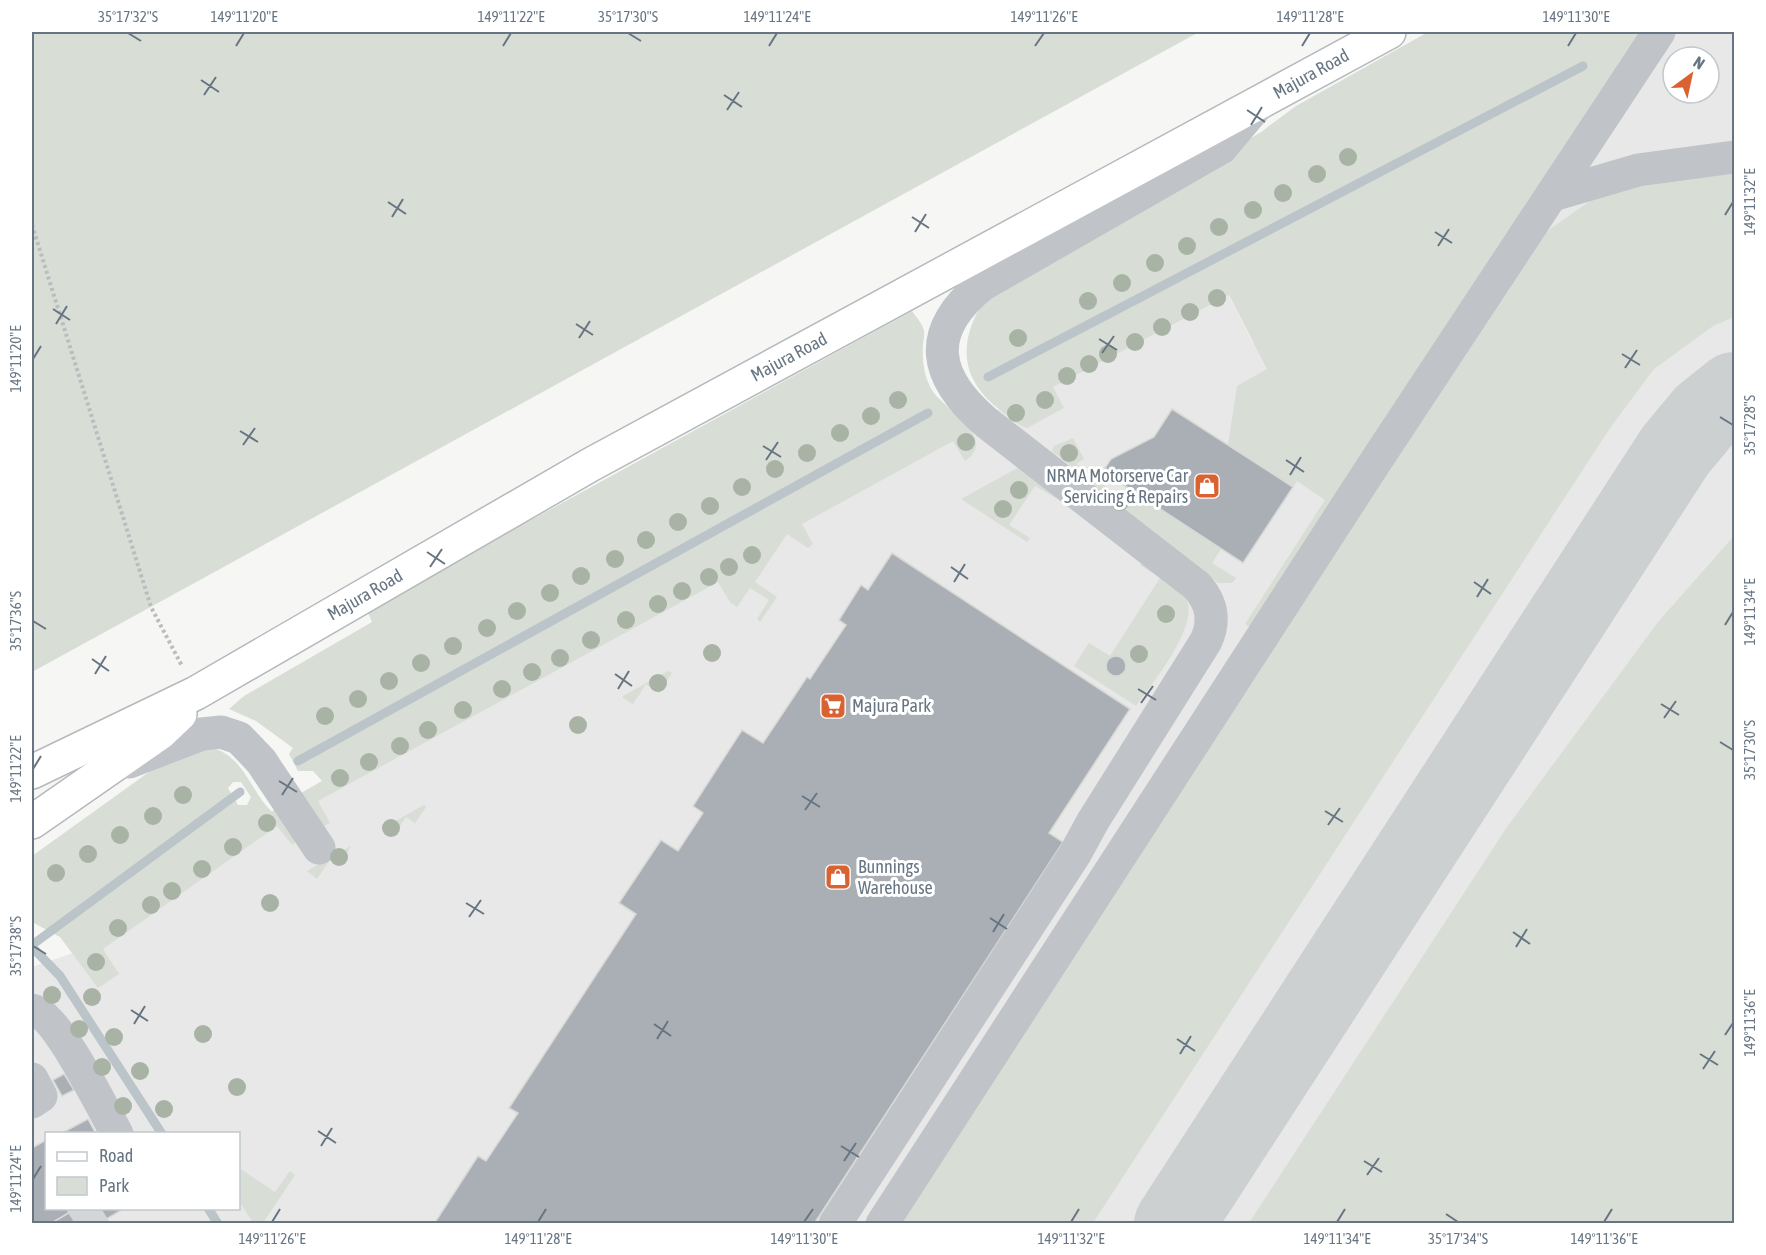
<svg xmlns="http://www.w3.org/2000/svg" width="1766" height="1255" font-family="'Asap Condensed',sans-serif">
	<rect width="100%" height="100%" fill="#f6f7f4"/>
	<path fill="#e7e8e7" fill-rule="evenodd" d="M1646 32H1734V1223H32V967L73 953 274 810 999 409 1226 290 1253 343ZM1673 57H1709V93H1673ZM46 1134H238V1208H46Z"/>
	<g fill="#d8ddd5" fill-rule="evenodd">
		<polygon points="32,32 1199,32 32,672"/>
		<path d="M1428 32H1646L1255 630 1245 624 1325 500 1297 481 1293 487 1228 445 1237 386 1267 369 1229 295 1053 387 1064 408 1027 428C1018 426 1008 416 1000 410 960 379 958 343 983 302L1261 132 1296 106Z"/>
		<polygon points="1734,168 1734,317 1713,326 1654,369 1610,428 1093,1223 895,1224 1529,244 1600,194 1660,178"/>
		<path d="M912 311C916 317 923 324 924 331 925 335 923 341 923 345 922 360 924 377 932 390 945 411 999 437 965 461L953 441 802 524 813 544 808 548 787 534 755 582 777 597 760 622 757 619 769 600 750 588 737 607 730 602 718 582 318 801 330 823 324 826 301 793 322 781 313 771H298L289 754 293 748 256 721 229 709 244 696 372 622 367 610Z"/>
		<polygon points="1073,438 1084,459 1076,464 1119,497 1126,487 1221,549 1212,563 1236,578 1232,583 1218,583 1052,451 1054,446"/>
		<polygon points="1021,466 1058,495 1056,498 1035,486 1009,525 1030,538 1027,542 961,499"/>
		<polygon points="1734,536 1734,1223 1249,1223 1507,827 1658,622"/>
		<path d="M1142 562C1155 572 1175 584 1185 597 1203 622 1151 685 1136 706L1074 666 1089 643 1110 656 1160 578 1140 565Z"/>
		<polygon points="668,671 672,673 659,693 646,684 633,704 623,698 623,696"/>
		<path d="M213 748C244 757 251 792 272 812L274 810 296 842 292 845 277 826 103 949 119 974 98 988 60 937 32 922V856L156 767 167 761ZM233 782H241L251 797 247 805H238L228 788Z"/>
		<polygon points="424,805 426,807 415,823 406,817 393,836 383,831 383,828"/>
		<polygon points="351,846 340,866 330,860 317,879 307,871"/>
		<polygon points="239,1168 275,1192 290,1171 295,1175 263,1223 253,1223 239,1201"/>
	</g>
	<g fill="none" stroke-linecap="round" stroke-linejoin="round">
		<g stroke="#bac4c9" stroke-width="9">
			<polyline points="988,377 1583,66"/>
			<polyline points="298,761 928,413"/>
			<polyline points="32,945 240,792"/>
			<polyline points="32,947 60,976 162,1134"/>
			<polyline points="208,1208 218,1224"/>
		</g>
		<polyline stroke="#ccd0d1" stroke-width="80" points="1174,1224 1675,451 1704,416 1734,392"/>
	</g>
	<g fill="#a9afb5" stroke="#d8d8d6" stroke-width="1.5">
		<polygon points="1172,409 1293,487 1243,563 1122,484 1124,481 1105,468 1111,459 1154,437"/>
		<polygon points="892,553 1130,709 1049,833 1063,842 814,1224 434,1224 478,1156 486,1161 518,1113 509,1108 636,914 619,903 661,840 678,851 703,813 693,806 742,730 763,743 807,677 810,679 846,625 839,620 861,585 868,590"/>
		<circle cx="1116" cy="666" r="10"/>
		<polygon points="64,1074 74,1090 62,1096 53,1080"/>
		<polygon points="88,1119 96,1134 60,1134"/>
		<polygon points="46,1140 46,1208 77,1208 50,1224 32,1224 32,1148"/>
		<polygon points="77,1208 125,1208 98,1224 50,1224"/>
	</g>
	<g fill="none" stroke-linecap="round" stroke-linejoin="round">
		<polyline stroke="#d2d6d8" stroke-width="33" stroke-dasharray="33 16" stroke-linecap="butt" points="75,1224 101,1208"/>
		<g stroke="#b5b9bd" stroke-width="36">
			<g id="major">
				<polyline points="32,772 196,693 590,465 1389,32"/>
				<polyline points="32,822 160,733 180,714"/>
			</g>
		</g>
		<polyline stroke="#babcbf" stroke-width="4" stroke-dasharray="3 3" stroke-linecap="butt" points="32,225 151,607 182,666"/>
		<g stroke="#c0c3c7" stroke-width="33">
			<polyline points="1553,195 1638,170 1734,157"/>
			<polyline points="129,762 202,734 221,732 239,738 261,761 319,848"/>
			<path d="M32 1010C57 1014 103 1109 117 1134"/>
			<polyline points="32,1079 41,1096 32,1102"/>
			<path d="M835 1224 1075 854 1093 821 1206 641C1215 621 1212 603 1197 586L987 423C934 378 923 333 982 285L1221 148 1259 103"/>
			<polyline points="882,1224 1372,467 1659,32"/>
		</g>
		<use href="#major" stroke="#fff" stroke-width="33"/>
	</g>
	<g fill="#a8b3a6">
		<circle cx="1348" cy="157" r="9"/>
		<circle cx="1317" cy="174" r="9"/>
		<circle cx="1283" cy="193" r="9"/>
		<circle cx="1253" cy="210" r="9"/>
		<circle cx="1219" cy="227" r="9"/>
		<circle cx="1187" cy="246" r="9"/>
		<circle cx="1155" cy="263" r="9"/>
		<circle cx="1122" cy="283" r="9"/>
		<circle cx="1217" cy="298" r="9"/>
		<circle cx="1088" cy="301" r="9"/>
		<circle cx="1190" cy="312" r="9"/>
		<circle cx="1162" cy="327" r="9"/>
		<circle cx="1018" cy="338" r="9"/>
		<circle cx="1135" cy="342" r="9"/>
		<circle cx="1108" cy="354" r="9"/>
		<circle cx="1089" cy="364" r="9"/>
		<circle cx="1067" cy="376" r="9"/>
		<circle cx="898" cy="400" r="9"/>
		<circle cx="1045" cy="400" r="9"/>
		<circle cx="1016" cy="413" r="9"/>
		<circle cx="871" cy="416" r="9"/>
		<circle cx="840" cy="433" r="9"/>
		<circle cx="966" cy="442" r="9"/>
		<circle cx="807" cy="453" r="9"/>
		<circle cx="1069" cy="453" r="9"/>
		<circle cx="775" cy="469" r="9"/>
		<circle cx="742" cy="487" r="9"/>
		<circle cx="1019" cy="490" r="9"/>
		<circle cx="1120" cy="502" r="9"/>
		<circle cx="710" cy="506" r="9"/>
		<circle cx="1003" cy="509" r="9"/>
		<circle cx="678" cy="522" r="9"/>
		<circle cx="646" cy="540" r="9"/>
		<circle cx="752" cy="555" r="9"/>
		<circle cx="615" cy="559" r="9"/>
		<circle cx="729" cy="567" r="9"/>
		<circle cx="581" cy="576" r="9"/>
		<circle cx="709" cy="577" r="9"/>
		<circle cx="682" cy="591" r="9"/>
		<circle cx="550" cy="593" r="9"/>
		<circle cx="658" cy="604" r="9"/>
		<circle cx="517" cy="611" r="9"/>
		<circle cx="1166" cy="614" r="9"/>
		<circle cx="626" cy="620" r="9"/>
		<circle cx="487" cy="628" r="9"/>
		<circle cx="591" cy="640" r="9"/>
		<circle cx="453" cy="646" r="9"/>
		<circle cx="712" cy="653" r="9"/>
		<circle cx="1139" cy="654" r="9"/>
		<circle cx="560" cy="658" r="9"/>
		<circle cx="421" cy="663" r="9"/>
		<circle cx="532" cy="672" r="9"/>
		<circle cx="389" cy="681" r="9"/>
		<circle cx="658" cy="683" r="9"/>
		<circle cx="502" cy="689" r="9"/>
		<circle cx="358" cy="699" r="9"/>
		<circle cx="463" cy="710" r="9"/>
		<circle cx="325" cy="716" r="9"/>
		<circle cx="578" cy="725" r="9"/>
		<circle cx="428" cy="730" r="9"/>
		<circle cx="400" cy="746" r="9"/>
		<circle cx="369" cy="762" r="9"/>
		<circle cx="340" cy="778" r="9"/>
		<circle cx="183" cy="795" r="9"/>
		<circle cx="153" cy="816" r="9"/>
		<circle cx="267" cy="823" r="9"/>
		<circle cx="391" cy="828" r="9"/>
		<circle cx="120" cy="835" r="9"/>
		<circle cx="233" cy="847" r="9"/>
		<circle cx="88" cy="854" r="9"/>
		<circle cx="339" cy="857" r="9"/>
		<circle cx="202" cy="869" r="9"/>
		<circle cx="56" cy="873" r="9"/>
		<circle cx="172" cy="891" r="9"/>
		<circle cx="270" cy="903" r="9"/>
		<circle cx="151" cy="905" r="9"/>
		<circle cx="118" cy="928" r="9"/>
		<circle cx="96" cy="962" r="9"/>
		<circle cx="52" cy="995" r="9"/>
		<circle cx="92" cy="997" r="9"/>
		<circle cx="79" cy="1029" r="9"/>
		<circle cx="203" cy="1034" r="9"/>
		<circle cx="114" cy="1037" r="9"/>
		<circle cx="102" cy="1067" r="9"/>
		<circle cx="140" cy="1071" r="9"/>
		<circle cx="237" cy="1087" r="9"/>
		<circle cx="123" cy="1106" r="9"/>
		<circle cx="164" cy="1109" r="9"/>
	</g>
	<path fill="none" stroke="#677583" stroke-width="2" d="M128 33 141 41M628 33 641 41M236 46 244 33M503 46 511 33M769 46 777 33M1035 46 1044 33M1302 46 1310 33M1568 46 1576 33M201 80 219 92M204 95 216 77M724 95 742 107M727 110 739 92M1247 110 1265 122M1251 125 1262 107M388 202 406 214M1725 215 1733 202M392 217 403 199M912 217 929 228M915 232 926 214M1435 232 1452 243M1438 246 1449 229M53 309 70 320M56 324 67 306M576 324 593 335M579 338 590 321M1099 339 1117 350M1102 353 1114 336M1622 354 1640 365M33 359 41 346M1625 368 1637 350M1720 417 1733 425M240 431 258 442M243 445 255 428M763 446 781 457M766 460 778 442M1286 460 1304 472M1290 475 1301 457M427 552 445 564M430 567 442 549M951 567 968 579M954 582 965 564M1474 582 1491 594M1477 597 1488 579M33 621 46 629M1725 625 1733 612M92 659 109 671M95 674 106 656M615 674 632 686M618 689 629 671M1138 689 1156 700M1141 703 1153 686M1661 704 1679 715M1664 718 1676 701M1720 742 1733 750M33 769 41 756M279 781 297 792M282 795 293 778M802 796 820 807M805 810 817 793M1325 811 1343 822M1328 825 1340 808M466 903 484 914M469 917 481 900M990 918 1007 929M993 932 1004 914M1513 932 1530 944M33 946 46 954M1516 947 1527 929M131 1010 148 1021M134 1024 145 1006M654 1024 671 1036M1725 1035 1733 1023M657 1039 668 1021M1177 1039 1195 1051M1180 1054 1191 1036M1700 1054 1718 1065M1703 1069 1715 1051M318 1131 336 1143M321 1146 332 1128M841 1146 859 1157M844 1161 856 1143M1364 1161 1382 1172M1367 1175 1379 1158M33 1179 41 1166M1446 1214 1458 1222M272 1222 280 1209M538 1222 546 1209M804 1222 813 1209M1071 1222 1079 1209M1337 1222 1345 1209M1604 1222 1612 1209"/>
	<defs>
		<g id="shop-square" transform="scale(1.35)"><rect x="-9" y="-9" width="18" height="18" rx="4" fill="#da6130" stroke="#fff"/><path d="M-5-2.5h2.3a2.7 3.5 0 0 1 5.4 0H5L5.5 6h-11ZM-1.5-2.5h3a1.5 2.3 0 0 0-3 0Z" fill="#fff"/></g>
		<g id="supermarket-square" transform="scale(1.35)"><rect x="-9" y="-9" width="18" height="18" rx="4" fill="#da6130" stroke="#fff"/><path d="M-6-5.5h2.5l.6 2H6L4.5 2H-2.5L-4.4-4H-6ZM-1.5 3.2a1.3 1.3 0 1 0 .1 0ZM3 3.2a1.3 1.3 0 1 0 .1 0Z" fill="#fff"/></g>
	</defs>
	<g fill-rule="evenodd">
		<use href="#shop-square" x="1207" y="486"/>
		<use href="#supermarket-square" x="833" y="706"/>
		<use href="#shop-square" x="838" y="877"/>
	</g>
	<g text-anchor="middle" stroke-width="6" stroke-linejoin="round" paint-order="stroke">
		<g font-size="18" fill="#677583" stroke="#fff">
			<text transform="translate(1311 74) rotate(-29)" y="6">Majura Road</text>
			<text transform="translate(789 357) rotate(-28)" y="6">Majura Road</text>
			<text transform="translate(365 595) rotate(-30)" y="6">Majura Road</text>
		</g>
		<g font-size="18" fill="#677583" stroke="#fff" text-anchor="start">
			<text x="1188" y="482" text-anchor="end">NRMA Motorserve Car<tspan x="1188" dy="21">Servicing &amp; Repairs</tspan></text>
			<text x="852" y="712">Majura Park</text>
			<text x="858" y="873">Bunnings<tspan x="858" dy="21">Warehouse</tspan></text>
		</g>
	</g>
	<rect width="1766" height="1255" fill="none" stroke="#ffffff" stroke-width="66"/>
	<rect x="45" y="1132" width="195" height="78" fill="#ffffff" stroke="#c2c8cd" stroke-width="1.5"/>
	<rect x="57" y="1152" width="30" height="9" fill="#ffffff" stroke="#c2c8cd" stroke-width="1.5"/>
	<text x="99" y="1162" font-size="18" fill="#677583">Road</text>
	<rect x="57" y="1177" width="30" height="18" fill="#d8ddd5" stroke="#c2c8cd" stroke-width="1.5"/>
	<text x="99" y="1192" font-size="18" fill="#677583">Park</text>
	<g transform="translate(1691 75) rotate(33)"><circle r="28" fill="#ffffff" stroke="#c2c8cd" stroke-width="1.5"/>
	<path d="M0-4.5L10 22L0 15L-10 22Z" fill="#da6130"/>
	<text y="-9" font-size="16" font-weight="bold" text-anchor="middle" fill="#677583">N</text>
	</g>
	<rect x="33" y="33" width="1700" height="1189" fill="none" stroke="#677583" stroke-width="2"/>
	<g font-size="15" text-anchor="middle" fill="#677583">
		<text x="128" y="22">35°17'32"S</text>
		<text x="244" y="22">149°11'20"E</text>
		<text x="511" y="22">149°11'22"E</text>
		<text x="628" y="22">35°17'30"S</text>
		<text x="777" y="22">149°11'24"E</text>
		<text x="1044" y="22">149°11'26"E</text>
		<text x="1310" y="22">149°11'28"E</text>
		<text x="1576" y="22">149°11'30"E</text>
		<text transform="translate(1750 202) rotate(-90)" y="5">149°11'32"E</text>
		<text transform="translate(16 359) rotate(-90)" y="5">149°11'20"E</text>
		<text transform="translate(1750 425) rotate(-90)" y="5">35°17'28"S</text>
		<text transform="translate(1750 612) rotate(-90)" y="5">149°11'34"E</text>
		<text transform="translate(16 621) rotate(-90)" y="5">35°17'36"S</text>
		<text transform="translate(1750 750) rotate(-90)" y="5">35°17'30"S</text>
		<text transform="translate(16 769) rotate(-90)" y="5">149°11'22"E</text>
		<text transform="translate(16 946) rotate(-90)" y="5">35°17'38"S</text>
		<text transform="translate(1750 1023) rotate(-90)" y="5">149°11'36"E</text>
		<text transform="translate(16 1179) rotate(-90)" y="5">149°11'24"E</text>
		<text x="272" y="1244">149°11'26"E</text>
		<text x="538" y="1244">149°11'28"E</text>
		<text x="804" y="1244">149°11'30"E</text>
		<text x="1071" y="1244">149°11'32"E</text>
		<text x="1337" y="1244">149°11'34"E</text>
		<text x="1458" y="1244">35°17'34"S</text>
		<text x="1604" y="1244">149°11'36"E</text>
	</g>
</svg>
